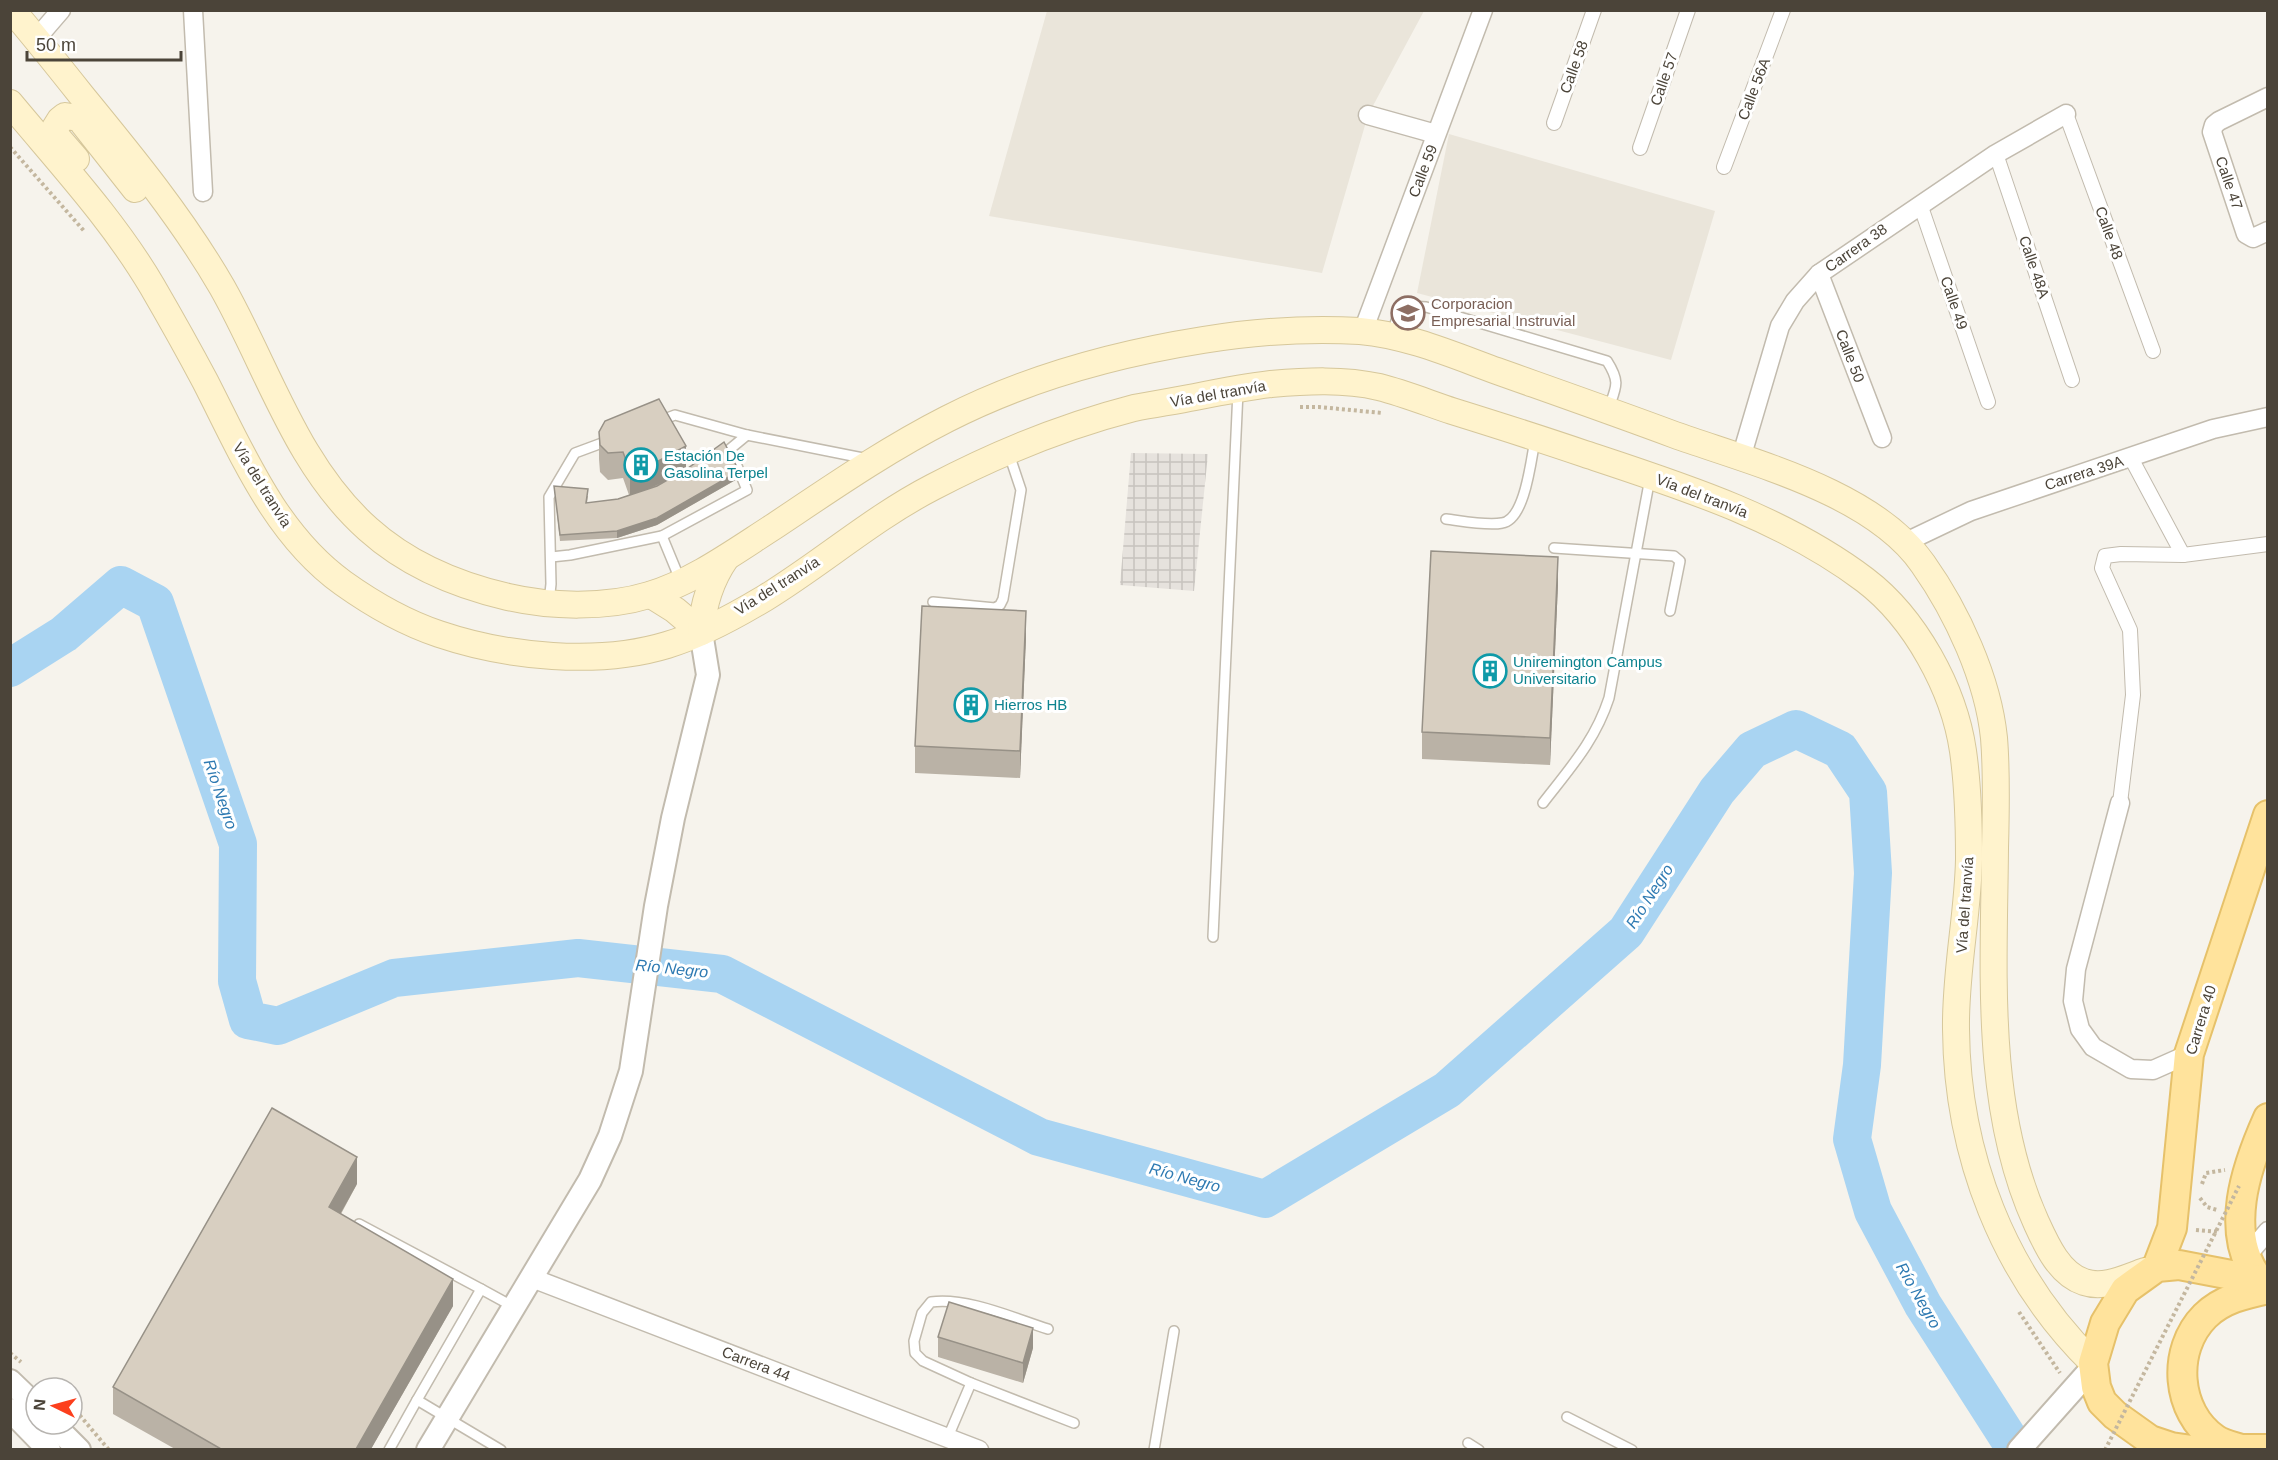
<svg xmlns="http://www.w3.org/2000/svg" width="2278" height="1460" font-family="Helvetica,sans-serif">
	<defs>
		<pattern id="industrial-grid" width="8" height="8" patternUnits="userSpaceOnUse" patternTransform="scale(1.5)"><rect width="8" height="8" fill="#e6e2dd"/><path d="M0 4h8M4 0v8" fill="none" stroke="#c7c3be"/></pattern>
	</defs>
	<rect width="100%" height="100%" fill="#f6f3ec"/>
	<g fill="#eae5da">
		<polygon points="1047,11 1424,11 1368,115 1322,273 989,216"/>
		<polygon points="1449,134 1715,211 1671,360 1417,293"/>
	</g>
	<polygon fill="url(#industrial-grid)" points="1131,453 1208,454 1194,591 1120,585"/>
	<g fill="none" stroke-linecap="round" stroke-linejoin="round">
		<polyline stroke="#a9d4f2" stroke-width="38" points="10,668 64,634 121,585 155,603 238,844 237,981 248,1020 278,1026 394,978 578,958 722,974 1039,1137 1265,1199 1447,1090 1626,932 1717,791 1752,750 1796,729 1840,750 1868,792 1873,873 1862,1065 1852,1139 1873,1211 1923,1305 2016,1450"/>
		<g stroke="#c2bbae" stroke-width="12">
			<g id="service">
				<path d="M1392 334 1399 311 1410 306 1426 307 1607 361C1621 383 1616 387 1608 410"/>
				<polyline points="659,421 675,415 747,435 868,459"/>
				<path d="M1446 519C1462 521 1487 526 1502 523 1525 520 1531 460 1535 440"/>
				<polyline points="662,536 681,582"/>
				<polyline points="1554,548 1674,556 1680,561 1670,611"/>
				<polyline points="551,557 570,555 662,536 747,490 730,449 747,435"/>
				<polyline points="549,602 551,584 549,497 575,453 610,440"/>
				<polyline points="933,602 995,608 1000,605 1003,599 1021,490 1009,454"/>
				<path d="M1543 803C1570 768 1595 741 1609 698L1650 478"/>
				<polyline points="1213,937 1238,391"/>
				<polyline points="359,1224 481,1289"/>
				<polyline points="971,1383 1074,1423"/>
				<polyline points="1567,1417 1632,1450"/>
				<path d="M948 1437 971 1383 923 1361 915 1353 914 1341 922 1313 931 1302C967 1297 1013 1318 1048 1329"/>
				<polyline points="1468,1443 1479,1450"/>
				<polyline points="389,1450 417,1400"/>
				<polyline points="501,1450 417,1400 481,1289 514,1307"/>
				<polyline points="1154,1450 1174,1331"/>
			</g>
		</g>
		<g stroke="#c2bbae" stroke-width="16">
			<g id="pedestrian">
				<polyline points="2066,114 2153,351"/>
				<polyline points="1554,123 1594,10"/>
				<polyline points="1640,148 1688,10"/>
				<polyline points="1996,154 2072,380"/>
				<polyline points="1724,167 1783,10"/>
				<polyline points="1920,204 1988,402"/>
				<polyline points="2131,458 2183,555"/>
				<polyline points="2120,803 2133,695 2130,630 2102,568 2105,556 2121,554 2183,555 2268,544"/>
			</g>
		</g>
		<g stroke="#c2bbae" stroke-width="21">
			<g id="minor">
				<polyline points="193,10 203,192"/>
				<polyline points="36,39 61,10"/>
				<polyline points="2268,97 2219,121 2214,125 2212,132 2246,234 2253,238 2268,231"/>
				<polyline points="1368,115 1436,134"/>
				<polyline points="1819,274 1882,438"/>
				<polyline points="1363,331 1483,10"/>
				<polyline points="1741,458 1780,326 1795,301 1819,274 1996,154 2066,114"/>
				<polyline points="1906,542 1971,511 2213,429 2268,417"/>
				<polyline points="2120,803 2076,969 2073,1001 2080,1029 2093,1047 2131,1069 2153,1070 2189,1054"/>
				<polyline points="2245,1258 2268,1231"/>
				<polyline points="532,1278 979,1450"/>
			</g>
		</g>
		<g stroke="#c2bbae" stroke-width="26">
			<g id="tertiary">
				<polyline points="10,1381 36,1406"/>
				<polyline points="10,1410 49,1450"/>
				<polyline points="53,1424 79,1450"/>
				<polyline points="428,1450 590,1180 610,1136 631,1071 656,906 673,818 708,675 701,632"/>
				<polyline points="2019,1450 2093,1367"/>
			</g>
		</g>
		<g stroke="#d6c79b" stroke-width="28">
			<g id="secondary">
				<path d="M12 10C36 38 59 67 82 96 132 157 182 218 222 287 268 368 296 465 368 529 408 565 456 585 508 597 550 607 607 608 649 595 693 582 734 552 773 527 830 489 886 450 947 419 1027 378 1115 354 1203 340 1252 332 1310 328 1360 331 1407 335 1453 355 1497 371 1556 392 1616 413 1675 435 1754 463 1874 493 1923 564 1957 612 1988 679 1994 738 1997 774 1996 812 1995 848 1994 971 1984 1107 2036 1222 2046 1244 2059 1274 2084 1282 2104 1289 2125 1278 2145 1271"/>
				<path d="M10 103C59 162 113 220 152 286 170 317 188 349 205 381 242 453 275 534 343 583 371 603 406 623 439 634 507 657 598 666 667 645 701 635 735 616 765 598 822 563 873 518 933 487 996 454 1064 426 1134 408 1154 404 1175 401 1195 397 1220 392 1245 387 1271 384 1306 381 1344 379 1379 387 1403 393 1428 403 1452 411 1497 425 1541 439 1585 454 1682 486 1783 518 1865 580 1915 618 1954 689 1963 751 1968 786 1969 824 1969 859 1968 915 1955 972 1956 1029 1957 1154 2003 1275 2093 1363"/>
				<polyline points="76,159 57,137 55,128 60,120 65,116 79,118 135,189"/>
				<polyline points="651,595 675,610 701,632"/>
				<path d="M701 632C703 604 710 581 726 558"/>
			</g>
		</g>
		<g stroke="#e6c16a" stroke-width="32">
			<g id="primary">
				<polyline points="2157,1267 2172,1228 2189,1054 2268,815"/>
				<path d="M2259 1280C2223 1233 2246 1167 2268 1118"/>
				<polyline points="2222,1449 2268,1449"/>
				<path d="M2241 1449C2232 1446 2222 1444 2215 1439 2176 1412 2171 1350 2205 1316 2222 1299 2245 1294 2268 1289"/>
				<polyline points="2192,1450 2171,1447 2150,1440 2115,1415 2102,1402 2096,1387 2093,1363 2105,1323 2125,1290 2157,1267 2179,1265 2268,1282"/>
			</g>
		</g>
		<g stroke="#c4b79f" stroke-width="4" stroke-dasharray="3 3" stroke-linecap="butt">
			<polyline points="10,147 85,232"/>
			<polyline points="1300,407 1319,407 1382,413"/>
			<polyline points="2202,1184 2206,1173 2225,1170"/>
			<polyline points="2200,1198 2207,1207 2217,1210"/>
			<polyline points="2196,1230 2219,1232"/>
			<polyline points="2019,1312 2060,1373"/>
			<polyline points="10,1353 21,1362"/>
			<polyline points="72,1406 109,1450"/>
		</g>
		<use href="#service" stroke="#fff" stroke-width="9"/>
		<use href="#pedestrian" stroke="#fff" stroke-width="14"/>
		<use href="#minor" stroke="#fff" stroke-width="18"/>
		<use href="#tertiary" stroke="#fff" stroke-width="22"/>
		<use href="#secondary" stroke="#fff3cd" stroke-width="26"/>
		<use href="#primary" stroke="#ffe39c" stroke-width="28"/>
		<polyline stroke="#c4b79f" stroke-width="4" stroke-dasharray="3 3" stroke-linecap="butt" points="2105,1450 2239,1186"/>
	</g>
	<g fill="#bab2a6">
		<polygon points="599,432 686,469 739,478 657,525 617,538 560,541 554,486 588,496 587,503 618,499 629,495 623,478 608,480 600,472 599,459"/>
		<polygon points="1558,584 1550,765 1422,759 1422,732"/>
		<polygon points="1026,637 1020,778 915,773 915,746"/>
		<polygon points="357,1184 341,1214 453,1306 371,1449 175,1449 113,1414 113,1387"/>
		<polygon points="938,1337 1033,1348 1023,1383 938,1357"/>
	</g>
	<g fill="#979187">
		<polygon points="686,446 686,472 630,497 630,471"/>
		<polygon points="739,471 739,478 657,525 617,538 617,531"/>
		<polygon points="1558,557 1558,584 1550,765 1550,738"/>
		<polygon points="1026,611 1026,637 1020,778 1020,751"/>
		<polygon points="357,1157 357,1184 329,1234 329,1207"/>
		<polygon points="453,1279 453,1306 371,1449 356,1449"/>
		<polygon points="1033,1328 1033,1348 1023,1383 1023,1363"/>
	</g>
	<g fill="#d8cfc1" stroke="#979187" stroke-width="1.5">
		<polygon points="659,399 686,446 651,465 630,471 623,452 608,453 600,445 599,432 605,421"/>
		<polygon points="724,442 739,471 657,518 617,531 560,535 554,486 588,489 586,503 618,499 657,486 688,468"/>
		<polygon points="1431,551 1558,557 1550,738 1422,732"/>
		<polygon points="922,606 1026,611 1020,751 915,746"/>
		<polygon points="272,1108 357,1157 329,1207 453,1279 356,1449 221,1449 113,1387"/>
		<polygon points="949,1302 1033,1328 1023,1363 938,1337"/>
	</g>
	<defs>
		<g id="school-ring" transform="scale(1.725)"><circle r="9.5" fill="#fff" stroke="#8d6e63" stroke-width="1.5"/><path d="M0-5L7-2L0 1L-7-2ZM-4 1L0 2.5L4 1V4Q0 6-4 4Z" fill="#8d6e63"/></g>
		<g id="building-ring" transform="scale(1.725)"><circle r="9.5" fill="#fff" stroke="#0f9aa8" stroke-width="1.5"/><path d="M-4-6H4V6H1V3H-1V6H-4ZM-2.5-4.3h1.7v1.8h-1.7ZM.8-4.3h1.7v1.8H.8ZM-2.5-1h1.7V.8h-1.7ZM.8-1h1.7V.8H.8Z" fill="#0f9aa8"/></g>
	</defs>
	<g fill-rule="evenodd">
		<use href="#school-ring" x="1408" y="313"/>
		<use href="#building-ring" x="641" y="465"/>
		<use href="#building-ring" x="1490" y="671"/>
		<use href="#building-ring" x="971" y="705"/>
	</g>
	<g text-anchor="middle" stroke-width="6" stroke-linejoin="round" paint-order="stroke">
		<g font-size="15" fill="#4b4439" stroke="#fff">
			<text transform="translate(1574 67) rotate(-70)" y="5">Calle 58</text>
			<text transform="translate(1664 79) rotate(-71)" y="5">Calle 57</text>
			<text transform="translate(1754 89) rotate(-69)" y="5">Calle 56A</text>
			<text transform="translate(1423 171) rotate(-69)" y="5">Calle 59</text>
			<text transform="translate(2229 183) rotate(71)" y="5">Calle 47</text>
			<text transform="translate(2109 233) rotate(70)" y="5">Calle 48</text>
			<text transform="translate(1856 248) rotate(-35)" y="5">Carrera 38</text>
			<text transform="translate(2034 267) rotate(71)" y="5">Calle 48A</text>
			<text transform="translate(1954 303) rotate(71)" y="5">Calle 49</text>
			<text transform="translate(1850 356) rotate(69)" y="5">Calle 50</text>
			<text transform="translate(1218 394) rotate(-10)" y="5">Vía del tranvía</text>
			<text transform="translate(2084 473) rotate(-18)" y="5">Carrera 39A</text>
			<text transform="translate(262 485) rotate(58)" y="5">Vía del tranvía</text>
			<text transform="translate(1702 496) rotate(21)" y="5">Vía del tranvía</text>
			<text transform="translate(777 586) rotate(-32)" y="5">Vía del tranvía</text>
			<text transform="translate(1965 905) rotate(-86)" y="5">Vía del tranvía</text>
			<text transform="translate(2201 1020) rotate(-73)" y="5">Carrera 40</text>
			<text transform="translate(756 1364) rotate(21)" y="5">Carrera 44</text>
		</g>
		<g font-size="15" fill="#785e54" stroke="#fff" text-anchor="start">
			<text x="1431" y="309">Corporacion<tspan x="1431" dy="17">Empresarial Instruvial</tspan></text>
		</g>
		<g font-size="15" fill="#0d838f" stroke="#fff" text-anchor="start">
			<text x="664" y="461">Estación De<tspan x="664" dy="17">Gasolina Terpel</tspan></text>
			<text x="1513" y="667">Uniremington Campus<tspan x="1513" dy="17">Universitario</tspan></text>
			<text x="994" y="710">Hierros HB</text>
		</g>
		<g font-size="16" font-style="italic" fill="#2e7ab2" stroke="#fff">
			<text transform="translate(221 794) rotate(71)" y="6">Río Negro</text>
			<text transform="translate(1649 896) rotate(-57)" y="6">Río Negro</text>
			<text transform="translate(672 968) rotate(6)" y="6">Río Negro</text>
			<text transform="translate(1185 1177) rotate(15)" y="6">Río Negro</text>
			<text transform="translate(1919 1295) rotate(60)" y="6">Río Negro</text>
		</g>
	</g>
	<rect width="2278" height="1460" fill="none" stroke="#4b4439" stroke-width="24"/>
	<g transform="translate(54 1406) rotate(275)"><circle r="28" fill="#ffffff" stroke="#b7b4b0" stroke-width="1.5"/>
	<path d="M0-4.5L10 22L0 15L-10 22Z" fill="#fc3f1d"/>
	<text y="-9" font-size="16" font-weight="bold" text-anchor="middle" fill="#4b4439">N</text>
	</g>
	<path d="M27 51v9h154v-9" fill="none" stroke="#4b4439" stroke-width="3"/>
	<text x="36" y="51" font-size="18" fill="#4b4439" stroke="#ffffff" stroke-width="4.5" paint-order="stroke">50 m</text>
</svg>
